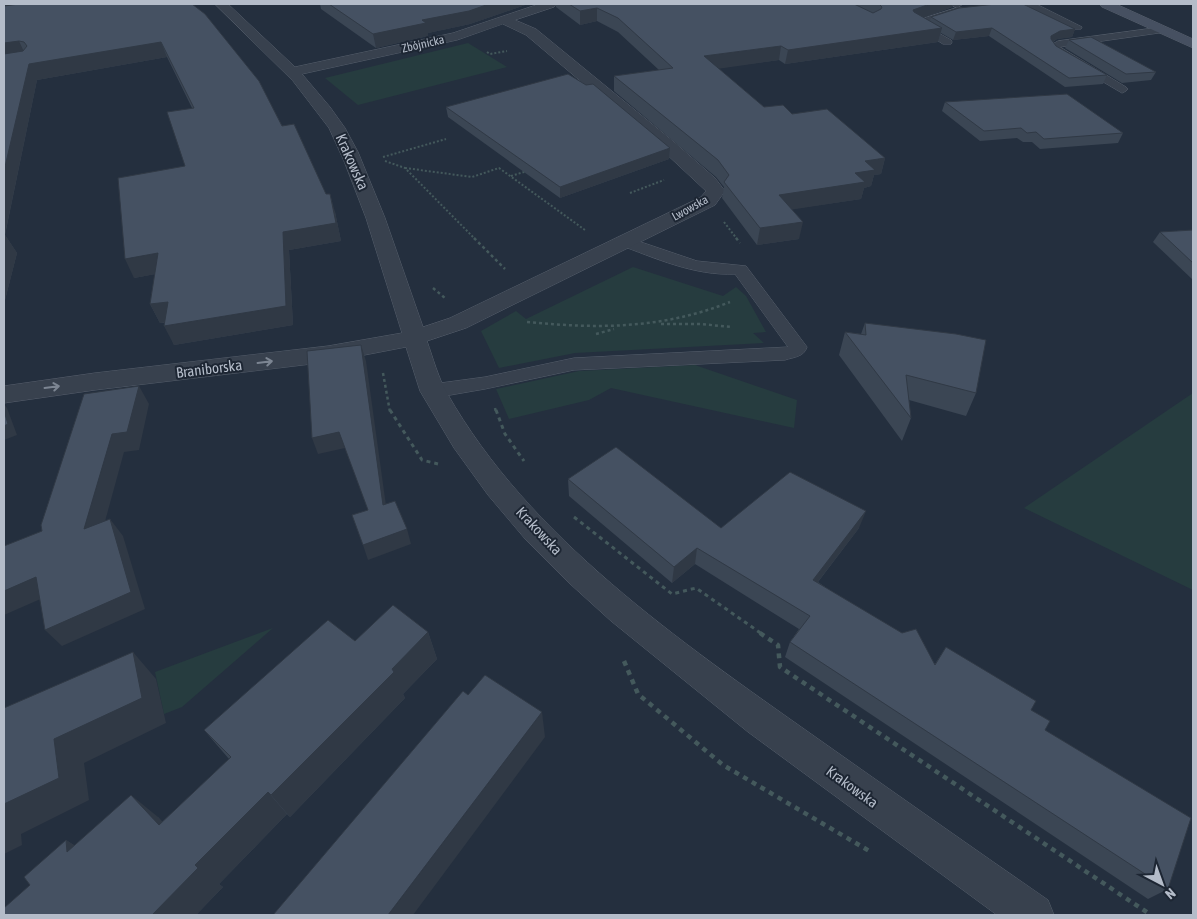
<svg xmlns="http://www.w3.org/2000/svg" width="1197" height="919" font-family="'Asap Condensed',sans-serif">
	<rect width="100%" height="100%" fill="#242f3e"/>
	<g fill="#263c3f">
		<polygon points="468,43 507,67 358,105 325,78"/>
		<polygon points="633,267 723,296 736,287 746,296 766,332 753,333 764,343 575,353 499,368 481,331 516,311 526,319"/>
		<polygon points="695,365 797,400 794,428 611,388 589,400 509,419 496,389 579,371"/>
		<polygon points="1193,393 1193,590 1024,508"/>
		<polygon points="273,628 182,707 164,714 155,672"/>
	</g>
	<g fill="none" stroke-linecap="round" stroke-linejoin="round">
		<g stroke="#565f6c" stroke-width="1">
			<g id="lane">
				<polygon points="1024,4 1036,4 1082,27 1081,29 1073,29"/>
				<polygon points="959,7 962,8 962,12 924,25 951,40 952,42 951,44 943,44 911,24 912,22"/>
				<polygon points="1162,27 1166,28 1166,32 1060,47 1126,87 1128,89 1126,91 1122,93 1054,53 1049,46 1058,41"/>
				<path d="M623 236 697 261 746 266 804 343 807 347C804 357 794 357 785 360L574 370 485 389 433 398 426 396 423 391 426 386 433 384 485 377 574 358 788 347 735 274C694 276 655 258 617 244L615 241 617 238Z"/>
			</g>
		</g>
		<g stroke="#565f6c" stroke-width="1">
			<g id="street">
				<polygon points="4,4 18,4 16,7 4,9"/>
				<path d="M215 4H228L295 67 453 33 539 4H556L554 7 515 20 536 29 674 142 715 178 725 191 715 205 466 328 427 341C433 358 438 377 447 393 529 538 681 642 814 736 892 791 970 846 1048 900L1054 915H997L748 732 611 621 568 582 526 540 488 495 454 448 420 391 406 347 328 362 95 390 4 403V386L95 373 328 346 402 333 366 218 344 161 329 128 293 81ZM503 24 526 35 662 150 706 191 701 197 450 318 423 327 385 218 358 152 345 128 330 107 302 74 457 40Z"/>
				<polygon points="950,4 963,4 957,8"/>
			</g>
		</g>
		<g stroke="#565f6c" stroke-width="1">
			<polygon id="secondary" points="1100,4 1116,4 1193,39 1193,48 1102,7"/>
		</g>
		<g stroke="#44595c" stroke-width="2" stroke-dasharray="2 2" stroke-linecap="butt">
			<polyline points="487,52 490,54 507,51"/>
			<polyline points="383,157 446,139"/>
			<polyline points="385,161 405,168 475,239"/>
			<polyline points="405,168 472,177 499,168 585,230"/>
			<polyline points="511,176 527,171"/>
			<polyline points="630,193 664,180"/>
			<polyline points="724,222 737,239"/>
		</g>
		<g stroke="#44595c" stroke-width="2.5" stroke-dasharray="3 3" stroke-linecap="butt">
			<polyline points="474,238 505,269"/>
			<polyline points="736,238 740,243"/>
			<polyline points="433,288 445,298"/>
			<path d="M527 322C599 329 662 329 730 302"/>
			<polyline points="661,324 700,324 732,327"/>
			<polyline points="596,334 614,329"/>
			<polyline points="383,373 390,412"/>
			<polyline points="495,408 496,412"/>
		</g>
		<g stroke="#44595c" stroke-width="3" stroke-dasharray="4 4" stroke-linecap="butt">
			<polyline points="390,410 422,460 438,464"/>
			<polyline points="496,410 505,434 524,461"/>
			<polyline points="574,517 672,594 696,588 762,634"/>
		</g>
		<g stroke="#44595c" stroke-width="4.5" stroke-dasharray="5 5" stroke-linecap="butt">
			<polyline points="760,633 778,645 780,667 1151,915"/>
			<polyline points="624,661 638,694 723,765 871,852"/>
		</g>
		<use href="#lane" fill="#38414e" fill-rule="evenodd"/>
		<use href="#street" fill="#38414e" fill-rule="evenodd"/>
		<use href="#secondary" fill="#465061" fill-rule="evenodd"/>
	</g>
	<g fill="#3b4654">
		<polygon points="192,4 282,126 335,212 341,241 289,250 293,325 174,345 165,323 160,323 150,304 155,274 134,278 185,166 192,108 167,57 37,80 5,235 17,253 4,304 4,6"/>
		<polygon points="320,4 528,4 470,24 428,33 428,36 376,48 321,9"/>
		<polygon points="556,4 953,4 952,7 923,18 930,21 931,17 1075,29 1072,37 1057,39 1053,42 1056,46 1107,75 1103,84 1065,87 989,36 953,40 941,33 938,42 785,64 779,60 718,68 764,107 792,114 885,158 881,174 874,175 871,186 864,188 861,199 792,209 799,239 757,245 722,198 724,187 716,177 614,91 614,76 659,70 618,32 597,21 580,25 556,7"/>
		<polygon points="1069,40 1156,72 1151,80 1122,83 1065,48"/>
		<polygon points="586,85 670,148 669,159 560,198 448,117 446,107"/>
		<polygon points="945,102 1123,133 1118,143 1040,149 1032,142 1023,142 1017,138 980,141 942,111"/>
		<polygon points="1193,230 1193,280 1153,242 1160,232"/>
		<polygon points="865,323 976,393 966,416 909,400 911,418 902,441 839,355 845,332 861,334"/>
		<polygon points="568,479 721,528 859,528 818,582 935,664 946,647 1031,710 1045,730 1168,889 1148,899 785,657 790,642 799,629 695,564 672,583 569,496"/>
		<polygon points="428,632 437,659 403,694 405,698 290,817 287,814 219,884 223,887 196,915 4,915 30,885 66,840 75,846 158,817 162,822 229,759 204,730 355,641"/>
	</g>
	<g fill="#303945">
		<polygon points="489,4 528,4 470,24 428,33 428,36 376,48 373,34 422,20"/>
		<polygon points="930,4 953,4 952,7 909,23 913,10"/>
		<polygon points="965,4 982,4 964,5"/>
		<polygon points="597,8 597,21 580,25 580,11"/>
		<polygon points="942,28 938,42 785,64 788,50"/>
		<polygon points="992,28 989,36 953,40 956,32"/>
		<polygon points="1075,29 1072,37 1057,39 1048,44 1051,36 1060,31"/>
		<polygon points="19,41 26,56 4,60 4,43"/>
		<polygon points="161,42 167,57 37,80 4,239 4,171 29,64"/>
		<polygon points="781,46 779,60 703,71 704,56"/>
		<polygon points="670,148 669,159 560,198 560,187"/>
		<polygon points="885,158 881,174 874,175 871,186 864,188 861,199 776,212 779,195 855,173 865,161"/>
		<polygon points="330,194 335,212 341,241 289,250 293,325 174,345 164,326"/>
		<polygon points="803,222 799,239 757,245 760,228"/>
		<polygon points="5,235 17,253 4,304 4,240"/>
		<polygon points="158,253 167,272 134,278 125,259"/>
		<polygon points="168,302 177,321 160,323 150,304"/>
		<polygon points="361,345 366,361 388,520 383,505"/>
		<polygon points="139,386 149,404 139,450 124,452 98,547 84,529 112,434"/>
		<polygon points="4,404 7,408 17,435 4,440"/>
		<polygon points="339,432 345,448 318,454 312,438"/>
		<polygon points="866,511 859,528 807,596 813,580"/>
		<polygon points="110,519 123,536 145,609 62,646 45,630"/>
		<polygon points="407,529 411,544 368,560 363,545"/>
		<polygon points="697,548 695,564 672,583 674,567"/>
		<polygon points="36,577 52,594 4,615 4,591"/>
		<polygon points="428,632 437,659 403,694 405,698 290,817 271,795 392,669"/>
		<polygon points="133,652 156,679 166,723 84,763 89,800 21,834 22,845 4,854 4,804 54,739"/>
		<polygon points="542,712 545,737 413,915 388,915"/>
		<polygon points="268,792 287,814 219,884 223,887 196,915 152,915 195,865"/>
		<polygon points="131,795 158,817 185,845 159,825"/>
		<polygon points="66,840 98,860 67,852"/>
	</g>
	<g fill="#455162" stroke="#303945">
		<polygon points="19,4 192,4 205,14 259,81 282,126 294,124 326,194 330,194 336,223 283,232 286,306 164,326 168,302 150,304 158,253 125,259 118,178 185,166 167,112 194,108 161,42 29,64 4,171 4,54 23,51 27,46 24,42 19,41 4,43 4,6"/>
		<polygon points="329,4 489,4 469,11 422,20 426,23 373,34"/>
		<polygon points="569,4 854,4 873,13 881,9 882,7 879,4 930,4 913,10 914,12 942,28 788,50 781,46 704,56 764,107 783,105 792,114 827,109 885,158 865,161 875,170 855,173 865,182 779,195 803,222 760,228 724,182 729,175 718,160 614,76 673,68 618,18 597,8 580,11"/>
		<polygon points="996,4 1023,4 1075,29 1060,31 1051,36 1051,39 1056,46 1107,75 1069,78 992,28 956,32 931,17 959,8"/>
		<polygon points="1091,37 1156,72 1126,74 1069,40"/>
		<polygon points="568,74 586,85 593,84 670,148 560,187 446,107"/>
		<polygon points="1067,94 1123,133 1044,139 1036,132 1027,133 1021,128 984,131 945,102"/>
		<polygon points="1193,230 1193,263 1160,232"/>
		<polygon points="865,323 956,334 986,340 976,393 906,375 911,418 845,332 866,335"/>
		<polygon points="361,345 383,505 395,501 407,529 363,545 352,515 368,510 339,432 312,438 307,351"/>
		<polygon points="139,386 127,432 112,434 84,529 110,519 131,592 45,630 36,577 4,591 4,546 42,531 41,525 84,394"/>
		<polygon points="4,411 8,424 4,426"/>
		<polygon points="616,447 721,528 790,472 866,511 813,580 902,633 916,629 935,665 946,647 1036,701 1031,710 1050,721 1045,730 1191,818 1168,889 790,642 810,616 697,548 674,567 568,479"/>
		<polygon points="393,605 428,632 392,669 394,672 271,795 268,792 195,865 198,868 152,915 4,915 4,908 30,885 24,877 66,840 67,852 131,795 159,825 231,757 204,730 328,620 355,641"/>
		<polygon points="133,652 142,698 54,739 59,778 4,804 4,708"/>
		<polygon points="485,675 542,712 388,915 273,915 463,691 468,695"/>
	</g>
	<defs><path id="oneway-shaft" d="M-6 0H5M1.5-3L5.5 0L1.5 3" fill="none" stroke-width="1.6" stroke-linecap="round" stroke-linejoin="round" transform="scale(1.25)"/></defs>
	<g stroke="#7c8592">
		<use href="#oneway-shaft" transform="translate(265 362) rotate(-7)"/>
		<use href="#oneway-shaft" transform="translate(52 387) rotate(-7)"/>
	</g>
	<g text-anchor="middle" stroke-width="4" stroke-linejoin="round" paint-order="stroke">
		<g font-size="12" fill="#b4bcc9" stroke="#1d2633">
			<text transform="translate(423 44) rotate(-13)" y="4">Zbójnicka</text>
			<text transform="translate(690 208) rotate(-29)" y="4">Lwowska</text>
		</g>
		<g font-size="15" fill="#b4bcc9" stroke="#1d2633">
			<text transform="translate(352 162) rotate(66)" y="5">Krakowska</text>
			<text transform="translate(209 369) rotate(-7)" y="5">Braniborska</text>
			<text transform="translate(539 531) rotate(47)" y="5">Krakowska</text>
			<text transform="translate(852 787) rotate(36)" y="5">Krakowska</text>
		</g>
	</g>
	<rect width="1197" height="919" fill="none" stroke="#b4bcc9" stroke-width="10"/>
	<g transform="translate(1162 884) rotate(139)" stroke="#1d2633" stroke-width="4" paint-order="stroke">
	<path d="M0-4L9 19L0 12L-9 19Z" fill="#b4bcc9"/>
	<text y="-8" font-size="14" font-weight="bold" text-anchor="middle" fill="#b4bcc9">N</text>
	</g>
</svg>
